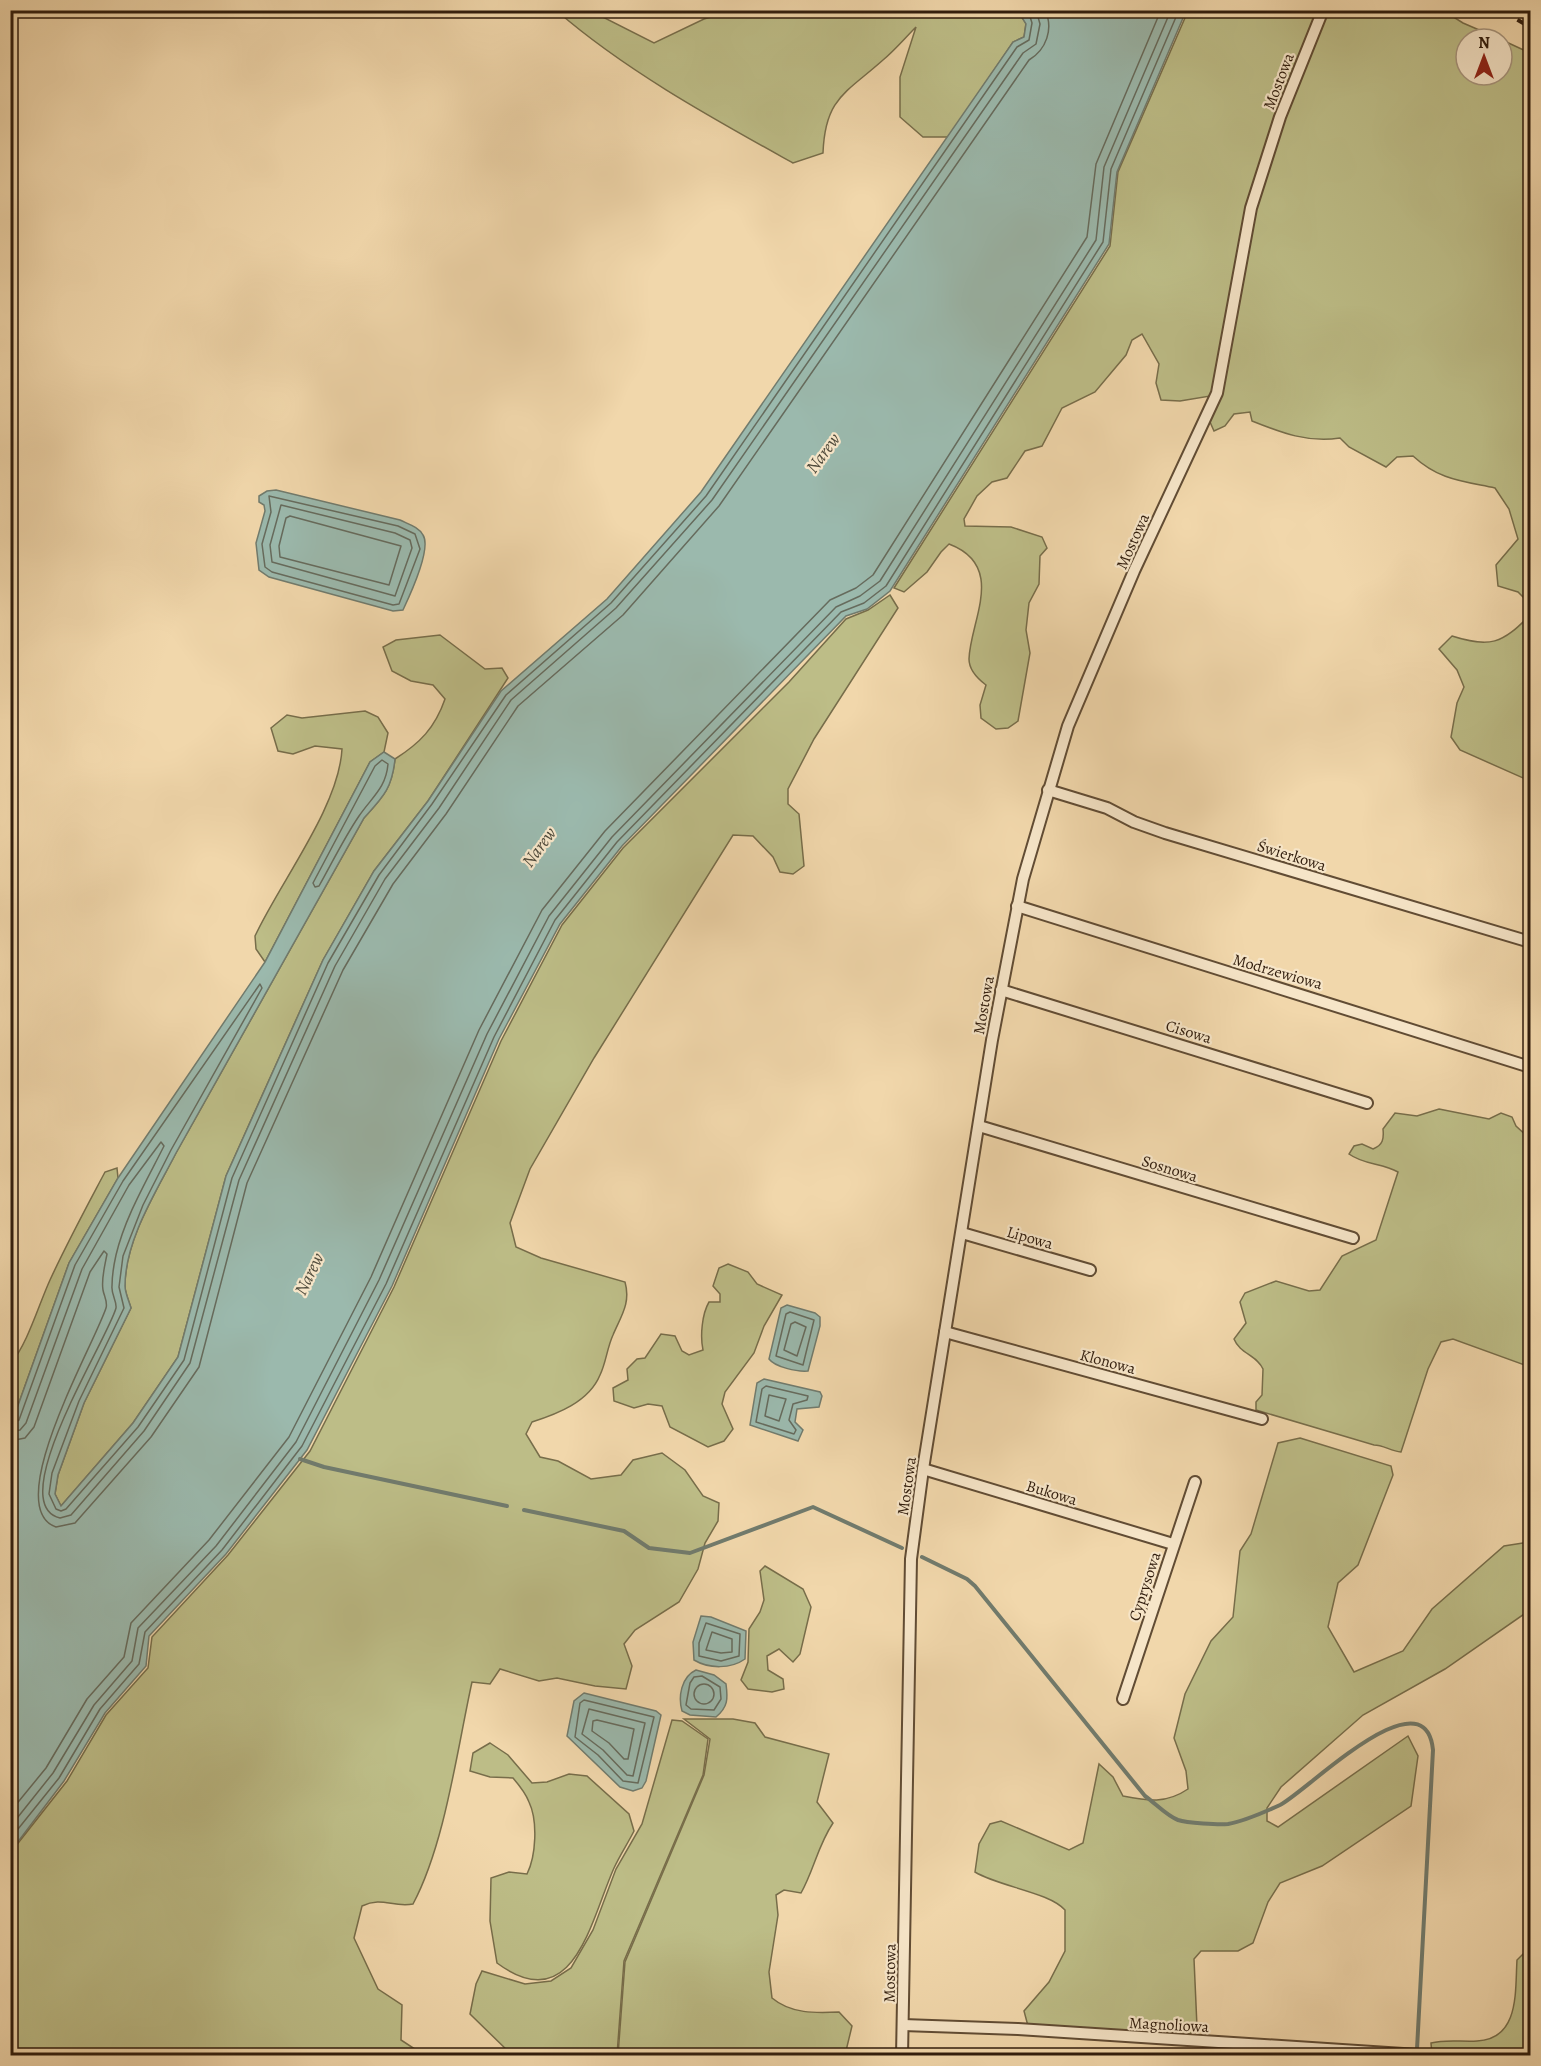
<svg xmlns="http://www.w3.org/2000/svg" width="1541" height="2066" font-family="Alegreya,serif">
	<rect width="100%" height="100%" fill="#f1d7ab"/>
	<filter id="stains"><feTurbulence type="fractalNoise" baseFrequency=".00333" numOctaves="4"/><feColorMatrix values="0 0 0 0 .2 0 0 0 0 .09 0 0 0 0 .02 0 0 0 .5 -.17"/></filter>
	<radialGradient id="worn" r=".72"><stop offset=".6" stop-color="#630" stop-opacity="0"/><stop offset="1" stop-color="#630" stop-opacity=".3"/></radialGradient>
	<g fill="#bdbd87" stroke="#776d4a" stroke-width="1.5">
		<path d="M1023 10 1021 16 1026 23 1024 37 1013 42 949 137H923L900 117V77L916 27C905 38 895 50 883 60 846 93 825 98 823 153L793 163C714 119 626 71 557 11H591L654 43 704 19 732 11Z"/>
		<path d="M1188 11H1444L1463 23 1500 39H1466V75H1502V40L1530 53V604L1518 592 1498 586 1496 565 1518 539 1509 509 1495 488C1462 481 1439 480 1413 456L1397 457 1386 467 1349 447 1340 438C1308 443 1282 433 1252 421L1250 412 1234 414 1225 426 1214 431 1210 422 1216 404 1210 396 1180 401 1161 400 1156 383 1159 364 1142 334 1132 340 1126 355 1095 392 1062 408 1042 446 1025 451 1007 478 992 482 977 496 964 519 965 526 1011 527 1042 537 1047 548 1040 556 1039 584 1029 603 1026 630 1030 653 1018 721 1008 728 996 729 981 718 980 705 986 685C978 679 969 670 969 659 970 621 1007 566 949 544L941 552 927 572 904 592 894 588 1110 246 1118 172Z"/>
		<path d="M890 595 898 608 814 739 788 789V804L799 814 804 866 793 874 780 872 773 857 753 836 733 835 594 1058 530 1169 510 1223 516 1247 541 1258 625 1282C631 1303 621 1316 613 1335 607 1348 606 1363 600 1375 589 1402 557 1414 532 1422L526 1434 540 1457 558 1461 591 1479 621 1475 633 1460 662 1453 685 1470 703 1496 719 1503 718 1521 705 1543 698 1569 679 1602 635 1630 624 1644 632 1666 626 1689 595 1686 557 1678 539 1681 500 1669 490 1684 472 1682C457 1750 445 1844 413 1904 393 1908 382 1896 362 1906L354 1938 378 1989 402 2005 401 2040 424 2055H11L10 1857 15 1847 67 1781 106 1715 148 1668 152 1637 228 1555 310 1451 394 1287 501 1041 562 925 623 848 789 682 846 619 868 610Z"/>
		<path d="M1530 615V781L1460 750 1451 737 1457 703 1464 687 1457 670 1439 649 1452 636C1490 648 1502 644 1530 615Z"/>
		<path d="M440 635 485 669 502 668 508 678 428 801 374 871 323 960 226 1176 178 1357 133 1423 61 1506 55 1494 58 1475 84 1403 131 1308C129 1301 125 1293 125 1286 125 1240 156 1192 176 1153L364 818C383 797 392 788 395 759 420 743 435 728 445 699L433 685 411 681 392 671 383 647 396 640Z"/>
		<path d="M365 711 378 717 388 733 384 752 370 762 265 962 256 949 255 936C280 882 339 807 342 749L315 746 293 754 278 751 271 728 287 715 302 718Z"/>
		<path d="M1439 1109 1489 1119 1501 1113 1512 1117 1516 1126 1530 1139V1367L1453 1339 1441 1342 1428 1369 1401 1452C1391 1451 1383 1445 1374 1445L1256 1410V1402L1262 1395 1263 1369C1257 1355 1240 1354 1234 1339L1246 1323 1240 1302 1245 1293 1276 1281 1309 1291 1320 1290 1342 1256 1376 1240 1398 1172C1382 1163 1364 1165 1349 1154L1354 1146 1362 1144 1373 1149C1383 1145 1384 1139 1383 1129L1395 1113 1417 1116Z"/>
		<path d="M117 1168 118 1178 69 1263 11 1425V1363C27 1345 39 1304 50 1280 67 1243 86 1208 105 1172Z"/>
		<path d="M728 1264 748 1272 757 1284 782 1295 764 1326 754 1353 725 1392 722 1404 733 1429 724 1441 708 1447 670 1427 662 1406 648 1404 634 1408 614 1401 613 1388 628 1380 627 1369 637 1359 645 1358 661 1334 675 1336 682 1351 689 1355 703 1350C700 1336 702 1314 709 1302H720V1294L713 1286 719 1268Z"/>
		<path d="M1300 1438 1391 1466 1393 1475 1358 1565 1338 1583 1328 1627 1354 1672 1403 1651 1432 1609 1504 1546 1530 1542V1610L1445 1669 1363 1715 1281 1787 1267 1808V1821L1278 1827 1408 1736 1418 1756 1411 1806 1322 1866 1280 1883 1268 1902 1253 1943 1238 1951H1201L1194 1959 1197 2027 1189 2035 1028 2026 1024 2011 1049 1982 1065 1951V1910C1049 1892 1000 1887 975 1872L979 1844 990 1824 1001 1821 1069 1850 1083 1843 1099 1764 1113 1777 1123 1796C1148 1801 1166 1804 1188 1789L1186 1771 1174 1738 1185 1694 1211 1641 1233 1617 1240 1551 1251 1534 1278 1443Z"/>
		<polygon points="765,1566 803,1589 811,1607 800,1654 793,1662 779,1649 767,1656 768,1670 783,1679 784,1689 772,1692 748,1689 741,1680 748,1662 749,1629 760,1612 764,1600 760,1571"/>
		<path d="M684 1719H733L755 1723 765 1737 829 1754 817 1802 833 1823C818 1845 814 1870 801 1893L784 1890 776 1895 778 1915 769 1972 772 1998C791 2014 815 2013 839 2012L852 2026 845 2055H618L625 1962 704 1775 710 1739Z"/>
		<polygon points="672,1720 682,1721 708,1739 703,1775 624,1961 617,2055 512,2055 470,2014 476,1984 482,1971 525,1984 551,1981 571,1968 593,1930 616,1869 642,1824"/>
		<path d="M490 1743 508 1755 532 1783 547 1782 569 1774 587 1776 629 1814 634 1831C628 1843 620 1855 614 1868 591 1919 574 2020 497 1963L490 1921 491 1878 509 1872 527 1874C536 1856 538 1821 529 1802 526 1794 519 1785 513 1778L490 1777 470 1771 473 1753Z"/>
		<path d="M1530 1947V2055H1432L1431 2043C1446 2039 1462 2042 1477 2041 1520 2039 1515 1991 1517 1960Z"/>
	</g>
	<g fill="#9bb9ad" stroke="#717b6d" stroke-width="1.5">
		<path d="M1023 11H1186L1117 172 1109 244 890 591 867 609 846 616 622 846 560 924 499 1039 392 1286 307 1450 226 1554 149 1636 146 1666 105 1713 64 1781 11 1851V1425L69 1263 118 1178 265 962 370 762 384 752 395 759C392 789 383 797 364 818L176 1153C156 1192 125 1240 125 1286 125 1293 129 1301 131 1308L84 1403 58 1475 55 1494 61 1506 133 1423 178 1357 226 1176 323 960 374 871 428 801 501 691 607 599 701 492 1013 42 1024 37 1026 24 1021 16Z"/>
		<path d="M276 490 400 520C408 524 419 527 423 535 432 549 410 595 403 610L393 611 269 577 259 570 256 543 265 511 264 505 259 502V496L267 491Z"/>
		<path d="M787 1305 815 1313 820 1317V1326L808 1371C797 1372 775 1367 769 1359L781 1308Z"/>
		<polygon points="764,1379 820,1392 822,1396 819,1407 797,1409 795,1422 803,1430 798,1441 750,1425 757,1383"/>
		<path d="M701 1616 711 1617 746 1631 745 1659C731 1669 709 1669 694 1660L693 1642Z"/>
		<path d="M696 1670 714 1675 726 1684C728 1699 728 1707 716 1717L690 1715 682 1711C678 1697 681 1677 696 1670Z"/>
		<polygon points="584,1693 656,1711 661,1715 646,1781 642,1788 633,1791 620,1787 567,1736 574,1701"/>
	</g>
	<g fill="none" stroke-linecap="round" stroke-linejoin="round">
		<g stroke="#666b5d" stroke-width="1.5">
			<polygon points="269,496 398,526 415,534 420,549 399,604 393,605 272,572 265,567 262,544 271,512"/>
			<polygon points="281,505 395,533 410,540 412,548 395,596 272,562 270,545"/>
			<polygon points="290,516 401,546 389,585 280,557 279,546 286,518"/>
			<path d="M382 760 388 764C386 788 372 797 359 816 344 838 332 863 319 886L315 887 313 883 375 766Z"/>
			<polygon points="790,1312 814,1320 803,1365 776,1356 786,1314"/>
			<polygon points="795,1322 806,1327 797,1356 784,1350 791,1324"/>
			<polygon points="766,1386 808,1396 807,1400 793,1404 789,1420 796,1430 794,1434 756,1422 762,1389"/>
			<polygon points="769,1395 786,1399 779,1421 765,1416"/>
			<polyline points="10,1425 19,1420 75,1265 123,1181 260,984 262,988 171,1150 143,1205 123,1256 119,1287 124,1308 79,1401 52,1473 49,1494 56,1509 61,1511 66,1509 138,1427 184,1360 232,1178 328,963 379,875 432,804 506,695 611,603 706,496 1017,47 1029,40 1032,23 1028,10"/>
			<path d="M10 1432 20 1430 26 1423 82 1269 129 1185 161 1142 164 1146C147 1180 125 1217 116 1255 114 1264 112 1276 112 1286 111 1294 117 1301 116 1308 108 1339 2 1504 60 1518L71 1515 144 1431 190 1363 239 1180 335 966 385 879 439 808 511 700 616 608 712 500 1023 53 1036 44 1040 24 1036 10"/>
			<path d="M10 1441 25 1438 34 1427 90 1272 104 1251 107 1254C105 1265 101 1279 103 1290 104 1296 108 1302 106 1308 94 1345 0 1507 56 1527L75 1523 151 1437 199 1367 247 1183 343 970 393 884 446 814 518 706 623 615 719 506 1029 60C1046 50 1054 29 1045 10"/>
			<polygon points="706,1623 740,1634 739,1656 721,1661 699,1656 699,1643"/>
			<polygon points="712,1632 732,1639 732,1652 721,1653 706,1650"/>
			<polygon points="702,1676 720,1687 721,1699 714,1710 691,1709 686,1705 690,1683 694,1677"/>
			<circle cx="704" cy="1694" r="10"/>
			<polygon points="584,1700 654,1717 638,1783 623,1781 598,1755 575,1737 580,1703"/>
			<polygon points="589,1709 645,1723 633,1776 627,1775 603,1750 582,1734"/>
			<polygon points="597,1720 634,1729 628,1759 624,1759 609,1743 592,1731 593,1721"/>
			<polyline points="10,1812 46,1768 87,1699 124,1657 131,1623 209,1540 289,1437 371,1277 479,1030 542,910 605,831 830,600 856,588 873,575 1087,237 1096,164 1161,10"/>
			<polyline points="10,1827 53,1773 94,1705 132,1661 138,1628 216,1546 296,1442 379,1280 487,1034 549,916 612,837 836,607 860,596 880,581 1096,240 1104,167 1171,10"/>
			<polyline points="10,1839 59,1778 100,1709 139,1664 145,1632 222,1550 302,1446 386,1284 494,1037 555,920 617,842 841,612 864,603 886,586 1103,242 1111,169 1179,10"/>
		</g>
		<g stroke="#717b6d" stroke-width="4">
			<polyline points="300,1459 324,1467 507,1506"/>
			<polyline points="524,1510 624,1531 649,1548 690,1553 813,1507 902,1548"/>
			<path d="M922 1557 967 1579 975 1586 1145 1796C1155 1803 1167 1816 1178 1820 1187 1823 1219 1825 1228 1824 1244 1821 1265 1812 1280 1805 1306 1792 1425 1671 1433 1750L1417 2049"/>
		</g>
		<g stroke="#614c34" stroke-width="14">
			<g id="street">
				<polyline points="1048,790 1107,808 1134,822 1165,833 1530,942"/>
				<polyline points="1017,906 1530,1067"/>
				<polyline points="1001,990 1367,1103"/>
				<polyline points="979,1126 1353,1238"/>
				<polyline points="962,1233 1090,1270"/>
				<polyline points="945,1332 1262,1419"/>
				<polyline points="923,1469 1173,1544"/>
				<polyline points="1123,1699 1195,1482"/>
				<polyline points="903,2025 1018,2029 1434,2056"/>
				<polyline points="902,2056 911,1559 923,1469 992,1040 1023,879 1068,726 1134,571 1217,393 1251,208 1280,117 1323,10"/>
			</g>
		</g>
		<use href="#street" stroke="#f6e5c8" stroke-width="10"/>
		<polyline stroke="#311d0d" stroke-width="4" stroke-dasharray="10 10" stroke-linecap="butt" points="1500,10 1530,27"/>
	</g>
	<g text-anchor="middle" stroke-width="4.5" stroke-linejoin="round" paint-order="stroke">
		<g font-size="16" fill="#311d0d" stroke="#f6e5c8">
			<text transform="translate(1278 81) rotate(-69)" y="6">Mostowa</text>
			<text transform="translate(1132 541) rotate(-66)" y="6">Mostowa</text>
			<text transform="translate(1292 855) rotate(17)" y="6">Świerkowa</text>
			<text transform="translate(1278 971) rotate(16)" y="6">Modrzewiowa</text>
			<text transform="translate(983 1005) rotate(-80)" y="6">Mostowa</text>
			<text transform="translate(1189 1031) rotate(17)" y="6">Cisowa</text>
			<text transform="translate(1170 1168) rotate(17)" y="6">Sosnowa</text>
			<text transform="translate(1030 1237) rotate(16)" y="6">Lipowa</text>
			<text transform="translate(1108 1361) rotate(15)" y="6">Klonowa</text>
			<text transform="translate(906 1486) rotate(-82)" y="6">Mostowa</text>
			<text transform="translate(1052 1492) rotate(17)" y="6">Bukowa</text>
			<text transform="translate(1144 1586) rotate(-72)" y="6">Cyprysowa</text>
			<text transform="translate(889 1973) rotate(-89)" y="6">Mostowa</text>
			<text transform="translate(1169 2024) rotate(3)" y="6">Magnoliowa</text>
		</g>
		<g font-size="18" font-style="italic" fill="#514c3d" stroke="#f6e5c8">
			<text transform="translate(823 453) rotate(-54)" y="6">Narew</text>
			<text transform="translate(539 847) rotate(-54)" y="6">Narew</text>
			<text transform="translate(309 1274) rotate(-64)" y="6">Narew</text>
		</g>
	</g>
	<rect width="1541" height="2066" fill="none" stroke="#f1d7ab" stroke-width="36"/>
	<rect x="12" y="12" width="1517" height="2042" fill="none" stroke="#311d0d" stroke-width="3"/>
	<rect x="18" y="18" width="1505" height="2030" fill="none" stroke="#311d0d" stroke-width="1.5"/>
	<g transform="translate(1484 57)"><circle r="28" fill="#f6e5c8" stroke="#a7957d" stroke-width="1.5"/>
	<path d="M0-4.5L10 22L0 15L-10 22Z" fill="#8f2418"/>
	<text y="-9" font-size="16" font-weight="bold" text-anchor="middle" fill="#311d0d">N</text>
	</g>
	<rect width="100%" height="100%" filter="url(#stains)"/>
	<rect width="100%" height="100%" fill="url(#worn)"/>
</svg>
